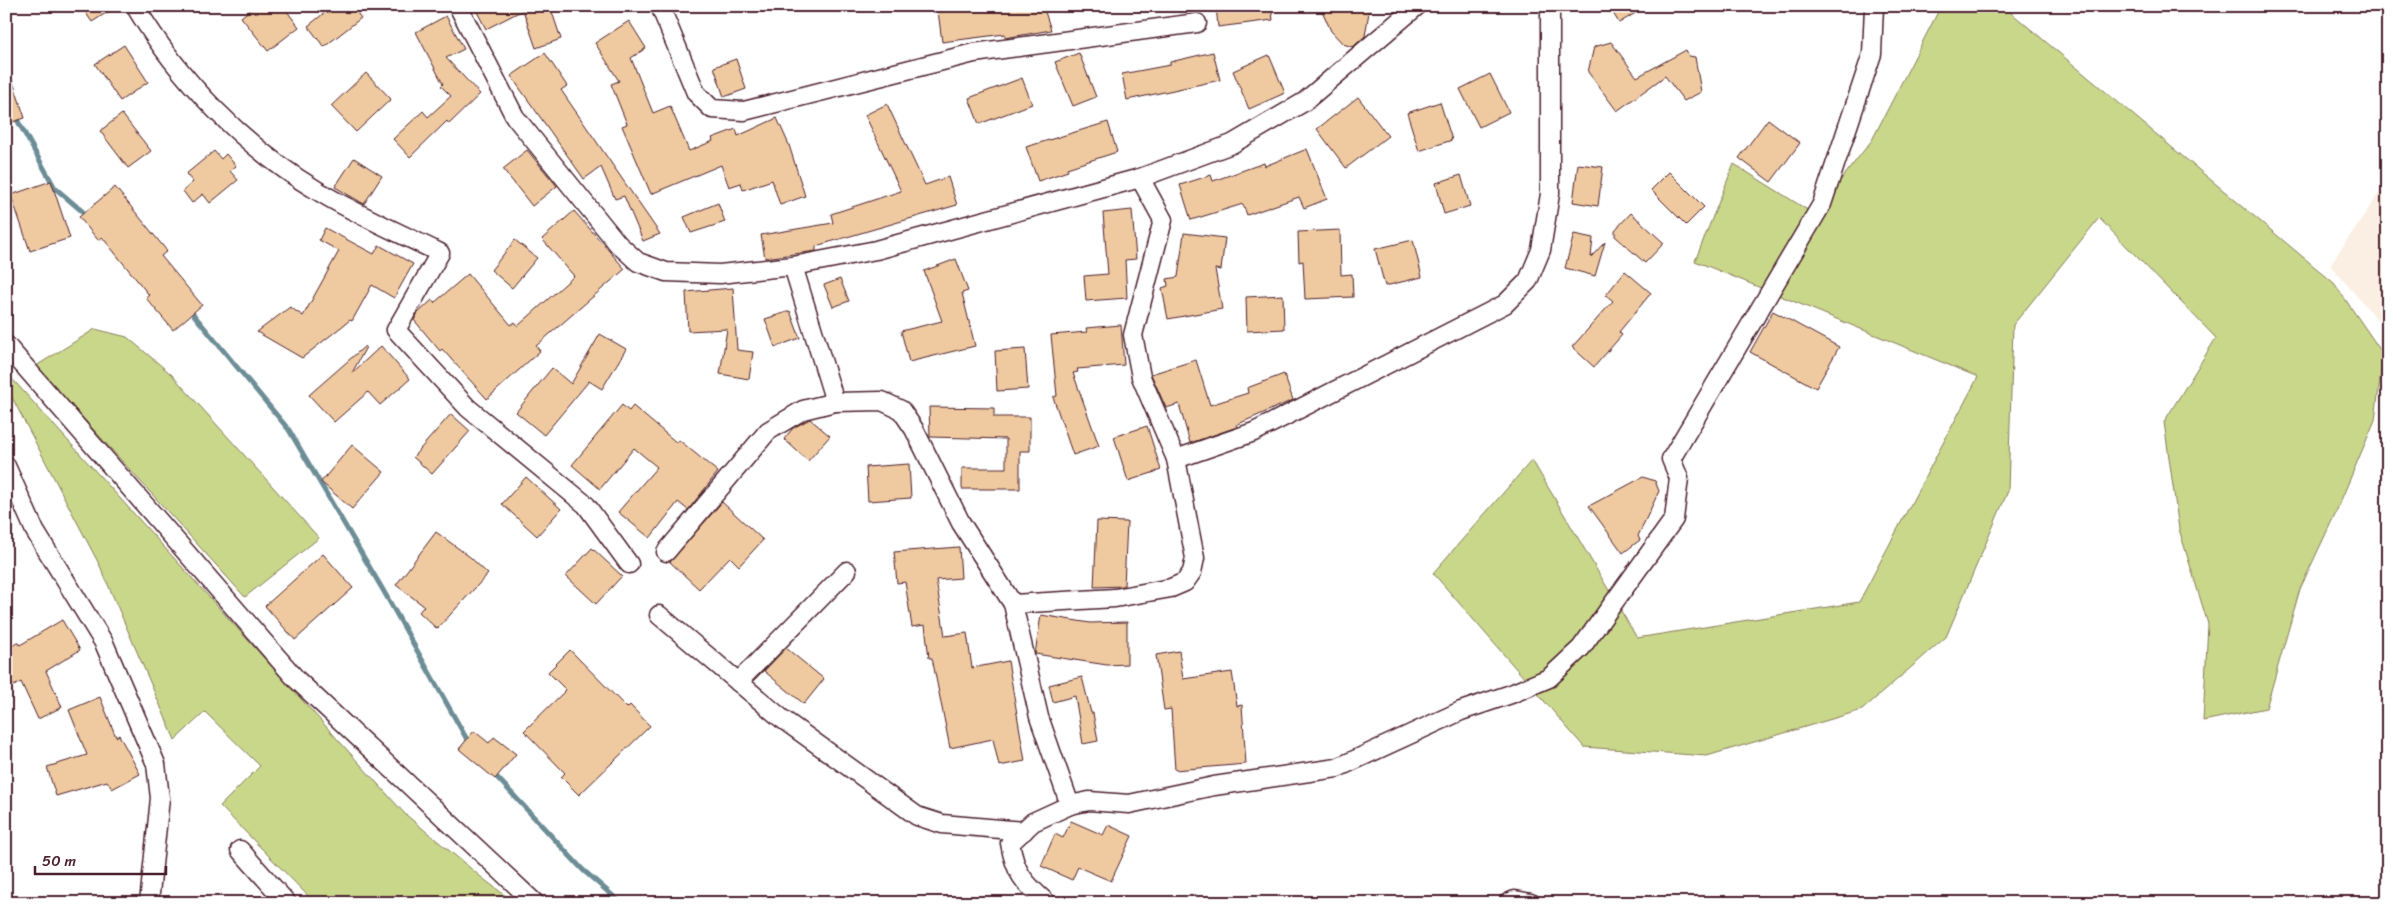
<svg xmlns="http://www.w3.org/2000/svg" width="2394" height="909" font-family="Sriracha,sans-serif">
	<rect width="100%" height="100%" fill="#fff"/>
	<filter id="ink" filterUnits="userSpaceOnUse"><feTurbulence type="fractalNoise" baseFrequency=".02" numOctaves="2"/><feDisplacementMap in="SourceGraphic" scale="10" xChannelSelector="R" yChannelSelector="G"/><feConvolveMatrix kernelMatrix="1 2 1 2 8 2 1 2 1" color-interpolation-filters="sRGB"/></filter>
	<g filter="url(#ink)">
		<polygon fill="#faefe2" points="2388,180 2388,332 2330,265"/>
		<g fill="#c9d78b" stroke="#8a7b5b">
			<polygon points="1941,6 2003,6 2334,283 2383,354 2375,420 2336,512 2300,589 2266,708 2203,721 2208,624 2179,529 2164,422 2216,338 2099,218 2013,325 2008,491 1946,637 1862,710 1707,756 1584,747 1433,573 1532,460 1637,638 1859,602 1978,377 1695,261 1734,164 1814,214 1872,140"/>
			<polygon points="95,329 127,337 171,374 319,538 245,597 36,366"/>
			<polygon points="6,372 405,814 481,877 515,903 315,903 220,806 260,766 205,712 175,740 100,566 6,386"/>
		</g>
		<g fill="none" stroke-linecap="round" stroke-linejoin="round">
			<g stroke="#6d8d96" stroke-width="5">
				<polyline points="15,116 55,188 89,217"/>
				<polyline points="189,309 289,430 383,590 469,743"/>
				<polyline points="493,773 583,870 621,903"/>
			</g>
		</g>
		<g fill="#efcaa0" stroke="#4a1f2b">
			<polygon points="81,6 117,6 92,22"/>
			<polygon points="255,6 283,6 299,27 268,51 241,17"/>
			<polygon points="333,6 352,6 361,18 324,47 308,26"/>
			<polygon points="474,6 550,6 561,39 536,48 523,10 486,29"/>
			<polygon points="976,6 1043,6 1051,30 1005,38 1005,34 942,42 938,11"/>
			<polygon points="1216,6 1271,6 1273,20 1218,27"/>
			<polygon points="1320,6 1370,6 1365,36 1353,47 1343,44 1331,31"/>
			<polygon points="1609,6 1647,6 1619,23"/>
			<polygon points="446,16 464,49 446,58 480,94 449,124 447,121 410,157 393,139 423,111 428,117 451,96 441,86 443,84 416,32"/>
			<polygon points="629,21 646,48 631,58 653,113 670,106 689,151 713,141 712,138 736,129 738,136 777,118 789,145 805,196 780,205 772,180 743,190 741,183 729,187 721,165 651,194 622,126 627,124 611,84 619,81 595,43"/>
			<polygon points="1611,42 1637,77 1686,50 1689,56 1695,57 1701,92 1684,101 1665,76 1617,111 1588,72 1594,47"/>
			<polygon points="124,45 148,82 120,101 95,64"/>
			<polygon points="1213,52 1220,80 1127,100 1122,74 1170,65 1170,62"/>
			<polygon points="545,53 567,86 561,90 660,234 643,241 624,196 615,199 601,167 584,179 511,76"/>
			<polygon points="1079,53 1096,97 1073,106 1055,62"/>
			<polygon points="1269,55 1285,93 1249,109 1233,71"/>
			<polygon points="736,59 746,89 724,97 714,67"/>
			<polygon points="6,70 9,70 25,118 6,124"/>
			<polygon points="366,73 391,99 356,132 331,106"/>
			<polygon points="1490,74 1509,112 1479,127 1460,89"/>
			<polygon points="1022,78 1032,104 979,124 969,98"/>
			<polygon points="1358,97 1388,136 1346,168 1317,129"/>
			<polygon points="1440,102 1452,140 1419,151 1407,113"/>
			<polygon points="887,104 925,185 948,177 957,205 816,246 816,251 765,258 761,235 833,223 831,214 901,191 865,115"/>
			<polygon points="122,114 151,151 128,168 100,131"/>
			<polygon points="1768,119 1800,143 1771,182 1739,158"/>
			<polygon points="1108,122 1117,152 1067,168 1068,171 1038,181 1026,147"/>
			<polygon points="1307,149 1327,199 1304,208 1299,197 1247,215 1243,204 1191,220 1180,185 1211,175 1213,181 1264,163 1265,166"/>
			<polygon points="527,150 557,186 532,206 503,169"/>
			<polygon points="214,151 221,159 226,154 236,166 230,171 238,180 210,203 203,194 192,203 183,191 193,182 186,174"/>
			<polygon points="354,158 382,176 364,204 335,187"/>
			<polygon points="1578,164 1603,167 1598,206 1573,202"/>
			<polygon points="1669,172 1704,207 1686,225 1651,190"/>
			<polygon points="1461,175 1470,206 1444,214 1436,183"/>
			<polygon points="51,181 70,238 30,251 11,195"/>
			<polygon points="115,187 167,251 161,256 202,305 173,330 146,298 149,295 102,237 98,240 79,217"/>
			<polygon points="718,203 725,222 691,233 684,217"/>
			<polygon points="1132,210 1136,259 1125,260 1127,298 1086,301 1084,276 1108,274 1103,213"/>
			<polygon points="574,211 625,269 536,346 540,351 487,399 442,349 440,351 414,320 418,313 432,300 434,303 468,274 511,325 515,322 518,326 574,276 542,239"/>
			<polygon points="1631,213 1664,243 1645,263 1615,236 1615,230"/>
			<polygon points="325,228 374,254 379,245 413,264 394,298 372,285 352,321 350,320 302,358 257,332 290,307 303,316 339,251 319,240"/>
			<polygon points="1340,230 1341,275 1352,274 1353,297 1305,299 1303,261 1299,262 1298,232"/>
			<polygon points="1184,233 1225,238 1221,270 1215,269 1222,309 1168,319 1162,288 1168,286 1167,279 1178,277"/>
			<polygon points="1574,234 1593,238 1591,257 1605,242 1595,276 1565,268"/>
			<polygon points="515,240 537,258 512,288 491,270"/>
			<polygon points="1413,240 1422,277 1385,286 1375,249"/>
			<polygon points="956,259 968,291 962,293 975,346 909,362 901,331 942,321 924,271"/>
			<polygon points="1625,271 1651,293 1619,332 1622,335 1594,367 1572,347 1613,301 1606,295"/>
			<polygon points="840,279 849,301 833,307 824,285"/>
			<polygon points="733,288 737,350 753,352 749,379 720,374 727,329 688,331 686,292"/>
			<polygon points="1283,295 1284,329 1247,331 1246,297"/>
			<polygon points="790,311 800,338 775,347 765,319"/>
			<polygon points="1773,311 1839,347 1816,388 1750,352"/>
			<polygon points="1121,325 1124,365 1077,369 1078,372 1073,373 1099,446 1073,455 1053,397 1057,396 1051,335 1087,332 1086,328"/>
			<polygon points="600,334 626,349 602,389 589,381 544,435 516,412 552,368 571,384"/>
			<polygon points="365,346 366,347 352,373 381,346 410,379 380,405 368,392 334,422 309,395"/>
			<polygon points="1025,349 1028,389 997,391 995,351"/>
			<polygon points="1196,360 1210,405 1248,393 1247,388 1284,374 1293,400 1236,425 1237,427 1190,443 1179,404 1166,408 1151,374"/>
			<polygon points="622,405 629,411 633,406 677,443 679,440 718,472 688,510 678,502 650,538 618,512 657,467 634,448 600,489 572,465"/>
			<polygon points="929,407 994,408 994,417 1030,417 1030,451 1020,451 1020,489 962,489 962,468 1006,468 1006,439 930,437"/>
			<polygon points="451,414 470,431 432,474 413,457"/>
			<polygon points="810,419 830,436 808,461 784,439 793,428"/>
			<polygon points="1147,426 1161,470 1128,481 1114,437"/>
			<polygon points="352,445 384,472 352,509 321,482"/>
			<polygon points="909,464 911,498 868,501 866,467"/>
			<polygon points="526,477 561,509 537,536 502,504"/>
			<polygon points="1643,477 1655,481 1659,491 1638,536 1640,540 1623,553 1589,506"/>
			<polygon points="722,502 763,540 739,566 730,557 699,589 670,562"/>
			<polygon points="1097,521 1127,522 1124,586 1094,587"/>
			<polygon points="436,532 470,557 488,574 437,629 419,612 424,606 396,585"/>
			<polygon points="959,547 961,578 936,580 945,636 967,633 972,668 1008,661 1025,761 999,766 993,739 950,748 932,658 929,658 925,625 912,627 905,582 897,583 894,552"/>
			<polygon points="592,548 622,576 596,604 566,576"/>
			<polygon points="323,554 353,588 295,640 265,606"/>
			<polygon points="1041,615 1090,623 1127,622 1127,664 1107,665 1035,654"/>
			<polygon points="62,620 80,650 46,671 62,707 38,719 21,682 14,686 6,674 6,650 18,642 20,645"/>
			<polygon points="786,648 824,679 804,704 764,671"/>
			<polygon points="570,650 627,708 630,705 650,726 579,795 561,777 565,773 524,731 566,690 548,672"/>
			<polygon points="1179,651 1183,679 1232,672 1237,706 1242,705 1246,764 1175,770 1171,709 1164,710 1156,655"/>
			<polygon points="1082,677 1091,713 1093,713 1098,741 1083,744 1075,696 1053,702 1049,685"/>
			<polygon points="100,697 116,737 119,735 140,774 112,789 107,781 56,796 47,767 87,755 69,710"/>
			<polygon points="474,731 489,743 494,737 516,754 495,779 459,749"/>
			<polygon points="1071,821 1103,835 1108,825 1132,836 1111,881 1078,867 1072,880 1041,866 1055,834 1063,838"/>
		</g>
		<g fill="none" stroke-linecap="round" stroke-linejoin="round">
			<g stroke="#4a1f2b" stroke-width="21">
				<g id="street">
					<path d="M135 6C179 80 244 147 318 191 357 215 400 233 440 253L396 330 468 408 586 505 629 564"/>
					<polyline points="458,6 515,117 618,244 638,262 666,272 720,274 793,266 876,250 1140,178 1232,144 1304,102 1417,6"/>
					<polyline points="660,6 696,93 712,109 744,111 974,53 1197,23"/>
					<polyline points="793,266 835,402 882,401 901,410 914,429 961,523 1013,604 1039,717 1070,805"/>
					<polyline points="6,345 296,679 535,903"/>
					<polyline points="1176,459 1254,432 1505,304 1528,281 1541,250 1550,194 1550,6"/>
					<polyline points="6,466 35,531 104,643 156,764 160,798 149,903"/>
					<polyline points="666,552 768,431 803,410 835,402"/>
					<polyline points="1013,604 1115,598 1171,588 1185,582 1192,572 1195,558 1176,459 1141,377 1133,335 1163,220 1140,178"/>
					<polyline points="659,615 781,718 917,816 942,824 1024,831"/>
					<polyline points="738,682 847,571"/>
					<polyline points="240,850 287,903"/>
					<path d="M1047 903C1024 883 1015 873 1010 843L1033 822 1070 805 1089 801 1129 804 1214 786 1337 768 1461 711 1511 694 1549 678 1581 648 1674 519 1679 478 1671 459 1822 204 1872 54 1874 6"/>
					<polyline points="1508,903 1515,900 1531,903"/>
				</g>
			</g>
			<use href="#street" stroke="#fff" stroke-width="18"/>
		</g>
	</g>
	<rect width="2394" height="909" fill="none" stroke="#fff" stroke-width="25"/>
	<rect x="12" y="12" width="2369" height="884" fill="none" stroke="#4a1f2b" stroke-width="2" filter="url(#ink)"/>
	<path d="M35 866v8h131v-8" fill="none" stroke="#4a1f2b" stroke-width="2.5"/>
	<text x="42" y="866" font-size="15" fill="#4a1f2b" stroke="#ffffff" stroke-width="4" paint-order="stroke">50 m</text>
</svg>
